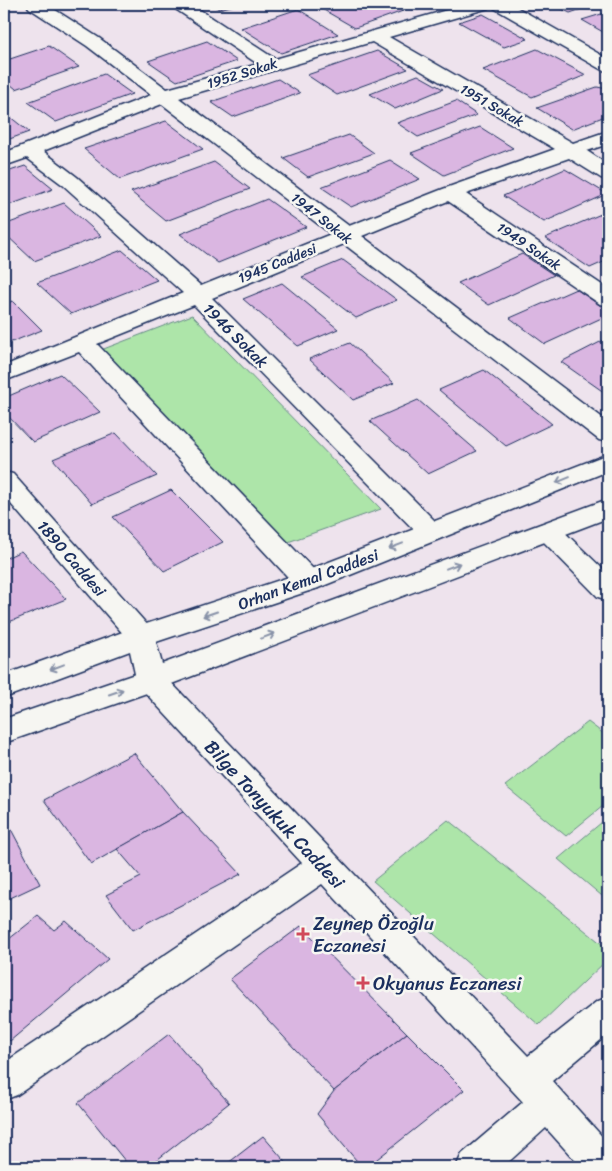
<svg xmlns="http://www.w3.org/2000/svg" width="612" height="1171" font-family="Sriracha,sans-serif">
	<rect width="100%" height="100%" fill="#eee3ed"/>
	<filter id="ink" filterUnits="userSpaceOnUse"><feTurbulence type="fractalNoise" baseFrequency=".02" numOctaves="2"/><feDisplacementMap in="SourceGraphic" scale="10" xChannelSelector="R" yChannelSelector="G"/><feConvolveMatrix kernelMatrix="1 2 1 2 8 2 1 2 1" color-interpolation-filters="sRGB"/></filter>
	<g filter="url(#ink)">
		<g fill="#ade5a9" stroke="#648a84">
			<polygon points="192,315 381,509 288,542 101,350"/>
			<polygon points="588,722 608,737 608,802 566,836 505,786"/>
			<polygon points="608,817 608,901 558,859"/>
			<polygon points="448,820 608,949 608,959 539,1025 373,881"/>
		</g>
		<g fill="#dab6e1" stroke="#1b2f5e">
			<polygon points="211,4 239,4 219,9"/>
			<polygon points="319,4 389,4 403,11 355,28 315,5"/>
			<polygon points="406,4 435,4 418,10"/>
			<polygon points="551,4 596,4 570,13"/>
			<polygon points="298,9 338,34 281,53 241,28"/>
			<polygon points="608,12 608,31 603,32 582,20"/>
			<polygon points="483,14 528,39 504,47 459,22"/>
			<polygon points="207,41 237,61 177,81 148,61"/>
			<polygon points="49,46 79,67 16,89 4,79 4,61"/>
			<polygon points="537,49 586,75 532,97 483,70"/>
			<polygon points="377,51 408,69 337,95 307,75"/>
			<polygon points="104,74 132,94 56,122 28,102"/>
			<polygon points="418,75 443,89 395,109 370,94"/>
			<polygon points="278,79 300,93 233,117 211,102"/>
			<polygon points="597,87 608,89 608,115 572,129 537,108"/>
			<polygon points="456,101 477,115 418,137 397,123"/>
			<polygon points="4,112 29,132 4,141"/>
			<polygon points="166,121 203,149 120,179 84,149"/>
			<polygon points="480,127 513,148 444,175 411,153"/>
			<polygon points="349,135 374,153 308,177 283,158"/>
			<polygon points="390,160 420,179 351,207 321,187"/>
			<polygon points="214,162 250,189 166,221 131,192"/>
			<polygon points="25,166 53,189 4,207 4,173"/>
			<polygon points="565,169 607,194 544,222 503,196"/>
			<polygon points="267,199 306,227 218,263 180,234"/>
			<polygon points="64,203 101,236 34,261 4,233 4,225"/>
			<polygon points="608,211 608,260 590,268 545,238"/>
			<polygon points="122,250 157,280 71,314 37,283"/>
			<polygon points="522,254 554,275 489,305 458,283"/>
			<polygon points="343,260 397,300 356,318 302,277"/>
			<polygon points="282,283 338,329 298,346 243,299"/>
			<polygon points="576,289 608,311 608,315 545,344 510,318"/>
			<polygon points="13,301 42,330 4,345 4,304"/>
			<polygon points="608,338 608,395 561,362"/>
			<polygon points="350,343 394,383 353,400 309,359"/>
			<polygon points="484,370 552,424 506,446 439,390"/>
			<polygon points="60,374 100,412 33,442 4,412 4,398"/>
			<polygon points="418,400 477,451 428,474 370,421"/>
			<polygon points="116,433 157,476 92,504 53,459"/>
			<polygon points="171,490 223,542 164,571 113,517"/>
			<polygon points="21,551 66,599 4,624 4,559"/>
			<polygon points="134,753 183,812 91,864 44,800"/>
			<polygon points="183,812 241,874 133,930 106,895 141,877 117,849"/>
			<polygon points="4,816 40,884 4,901"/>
			<polygon points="38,916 54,930 66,921 108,959 10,1041 4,1035 4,943"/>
			<polygon points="301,926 407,1033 334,1091 230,979"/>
			<polygon points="407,1033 464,1090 367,1167 362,1167 317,1114 334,1091"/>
			<polygon points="169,1034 229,1103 148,1167 130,1167 78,1103"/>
			<polygon points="263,1136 290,1167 223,1167"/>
		</g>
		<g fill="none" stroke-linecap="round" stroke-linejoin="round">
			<g stroke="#1b2f5e" stroke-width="3">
				<g id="minor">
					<path d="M27 4H46L99 38 167 89 258 64 174 8 172 4H191L275 59 468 4H511L608 59V71L602 70 492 7 389 37 573 143 608 131V144L587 151 608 165V180L601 178 569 158 466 194 608 289V306L600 304 448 201 362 236 608 422V442L599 440 344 244 212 298 440 526 444 532 440 538 431 541 422 538 194 305 97 344 318 574 322 581 318 588 308 591 298 588 79 352 4 381V366L183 293 63 185 27 158 4 166V153L151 95 87 46 29 8ZM372 42 555 149 443 189 349 226 179 98ZM162 104 331 234 201 286 77 177 43 151Z"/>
					<polygon points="4,472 13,474 151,629 155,636 151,643 141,646 131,643 4,496"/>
					<polygon points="548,522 557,525 608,574 608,600 598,597 539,537 535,531 539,525"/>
					<polygon points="151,669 161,672 528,1056 596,1002 608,997 608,1034 552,1081 608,1143 608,1167 581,1167 546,1128 503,1167 456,1167 462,1154 523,1102 322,884 17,1095 4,1100 4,1063 302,863 141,688 136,680 141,672"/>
				</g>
			</g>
			<g stroke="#1b2f5e" stroke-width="3">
				<polygon id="major" points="608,454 608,471 318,588 156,642 162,664 608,499 608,518 161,688 4,743 4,719 135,674 130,651 4,698 4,675 131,629 298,574"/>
			</g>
			<use href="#minor" fill="#f6f6f2" fill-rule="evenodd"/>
			<use href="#major" fill="#f6f6f2" fill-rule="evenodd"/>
		</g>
		<defs><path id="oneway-shaft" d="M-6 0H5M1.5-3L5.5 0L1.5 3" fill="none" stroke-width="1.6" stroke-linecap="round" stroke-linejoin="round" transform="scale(1.25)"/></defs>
		<g stroke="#8892a8">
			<use href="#oneway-shaft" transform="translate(563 480) rotate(158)"/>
			<use href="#oneway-shaft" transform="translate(396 546) rotate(159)"/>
			<use href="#oneway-shaft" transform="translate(453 566) rotate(-21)"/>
			<use href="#oneway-shaft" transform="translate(210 614) rotate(161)"/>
			<use href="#oneway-shaft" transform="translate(268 636) rotate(-21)"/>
			<use href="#oneway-shaft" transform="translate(57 667) rotate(159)"/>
			<use href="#oneway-shaft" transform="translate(116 692) rotate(-19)"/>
		</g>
	</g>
	<g fill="#d1495b" stroke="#f6f6f2" stroke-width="2">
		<path d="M300.5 926.5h5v5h5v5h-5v5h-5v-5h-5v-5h5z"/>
		<path d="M360.5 975.5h5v5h5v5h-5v5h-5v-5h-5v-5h5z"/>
	</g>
	<g text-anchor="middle" stroke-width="5" stroke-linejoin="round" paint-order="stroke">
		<g font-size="14" fill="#1b2f5e" stroke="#f6f6f2">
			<text transform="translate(242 73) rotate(-17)" y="5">1952 Sokak</text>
			<text transform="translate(492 105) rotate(30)" y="5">1951 Sokak</text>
			<text transform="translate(322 218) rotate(38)" y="5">1947 Sokak</text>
			<text transform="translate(529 246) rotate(34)" y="5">1949 Sokak</text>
			<text transform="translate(277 263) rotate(-22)" y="5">1945 Caddesi</text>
		</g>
		<g font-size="16" fill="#1b2f5e" stroke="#f6f6f2">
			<text transform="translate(236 335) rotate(45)" y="6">1946 Sokak</text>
			<text transform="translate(72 558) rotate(49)" y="6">1890 Caddesi</text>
			<text transform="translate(308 579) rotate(-20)" y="6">Orhan Kemal Caddesi</text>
		</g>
		<g font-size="19" fill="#1b2f5e" stroke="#f6f6f2">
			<text transform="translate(275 814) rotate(47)" y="7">Bilge Tonyukuk Caddesi</text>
		</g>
		<g font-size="19" fill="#1b2f5e" stroke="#f6f6f2" text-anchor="start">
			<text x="313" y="930">Zeynep Özoğlu<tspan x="313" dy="22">Eczanesi</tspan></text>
			<text x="373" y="990">Okyanus Eczanesi</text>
		</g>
	</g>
	<rect width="612" height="1171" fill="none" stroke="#f6f6f2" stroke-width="20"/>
	<rect x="10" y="10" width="592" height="1151" fill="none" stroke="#1b2f5e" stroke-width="2" filter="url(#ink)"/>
</svg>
